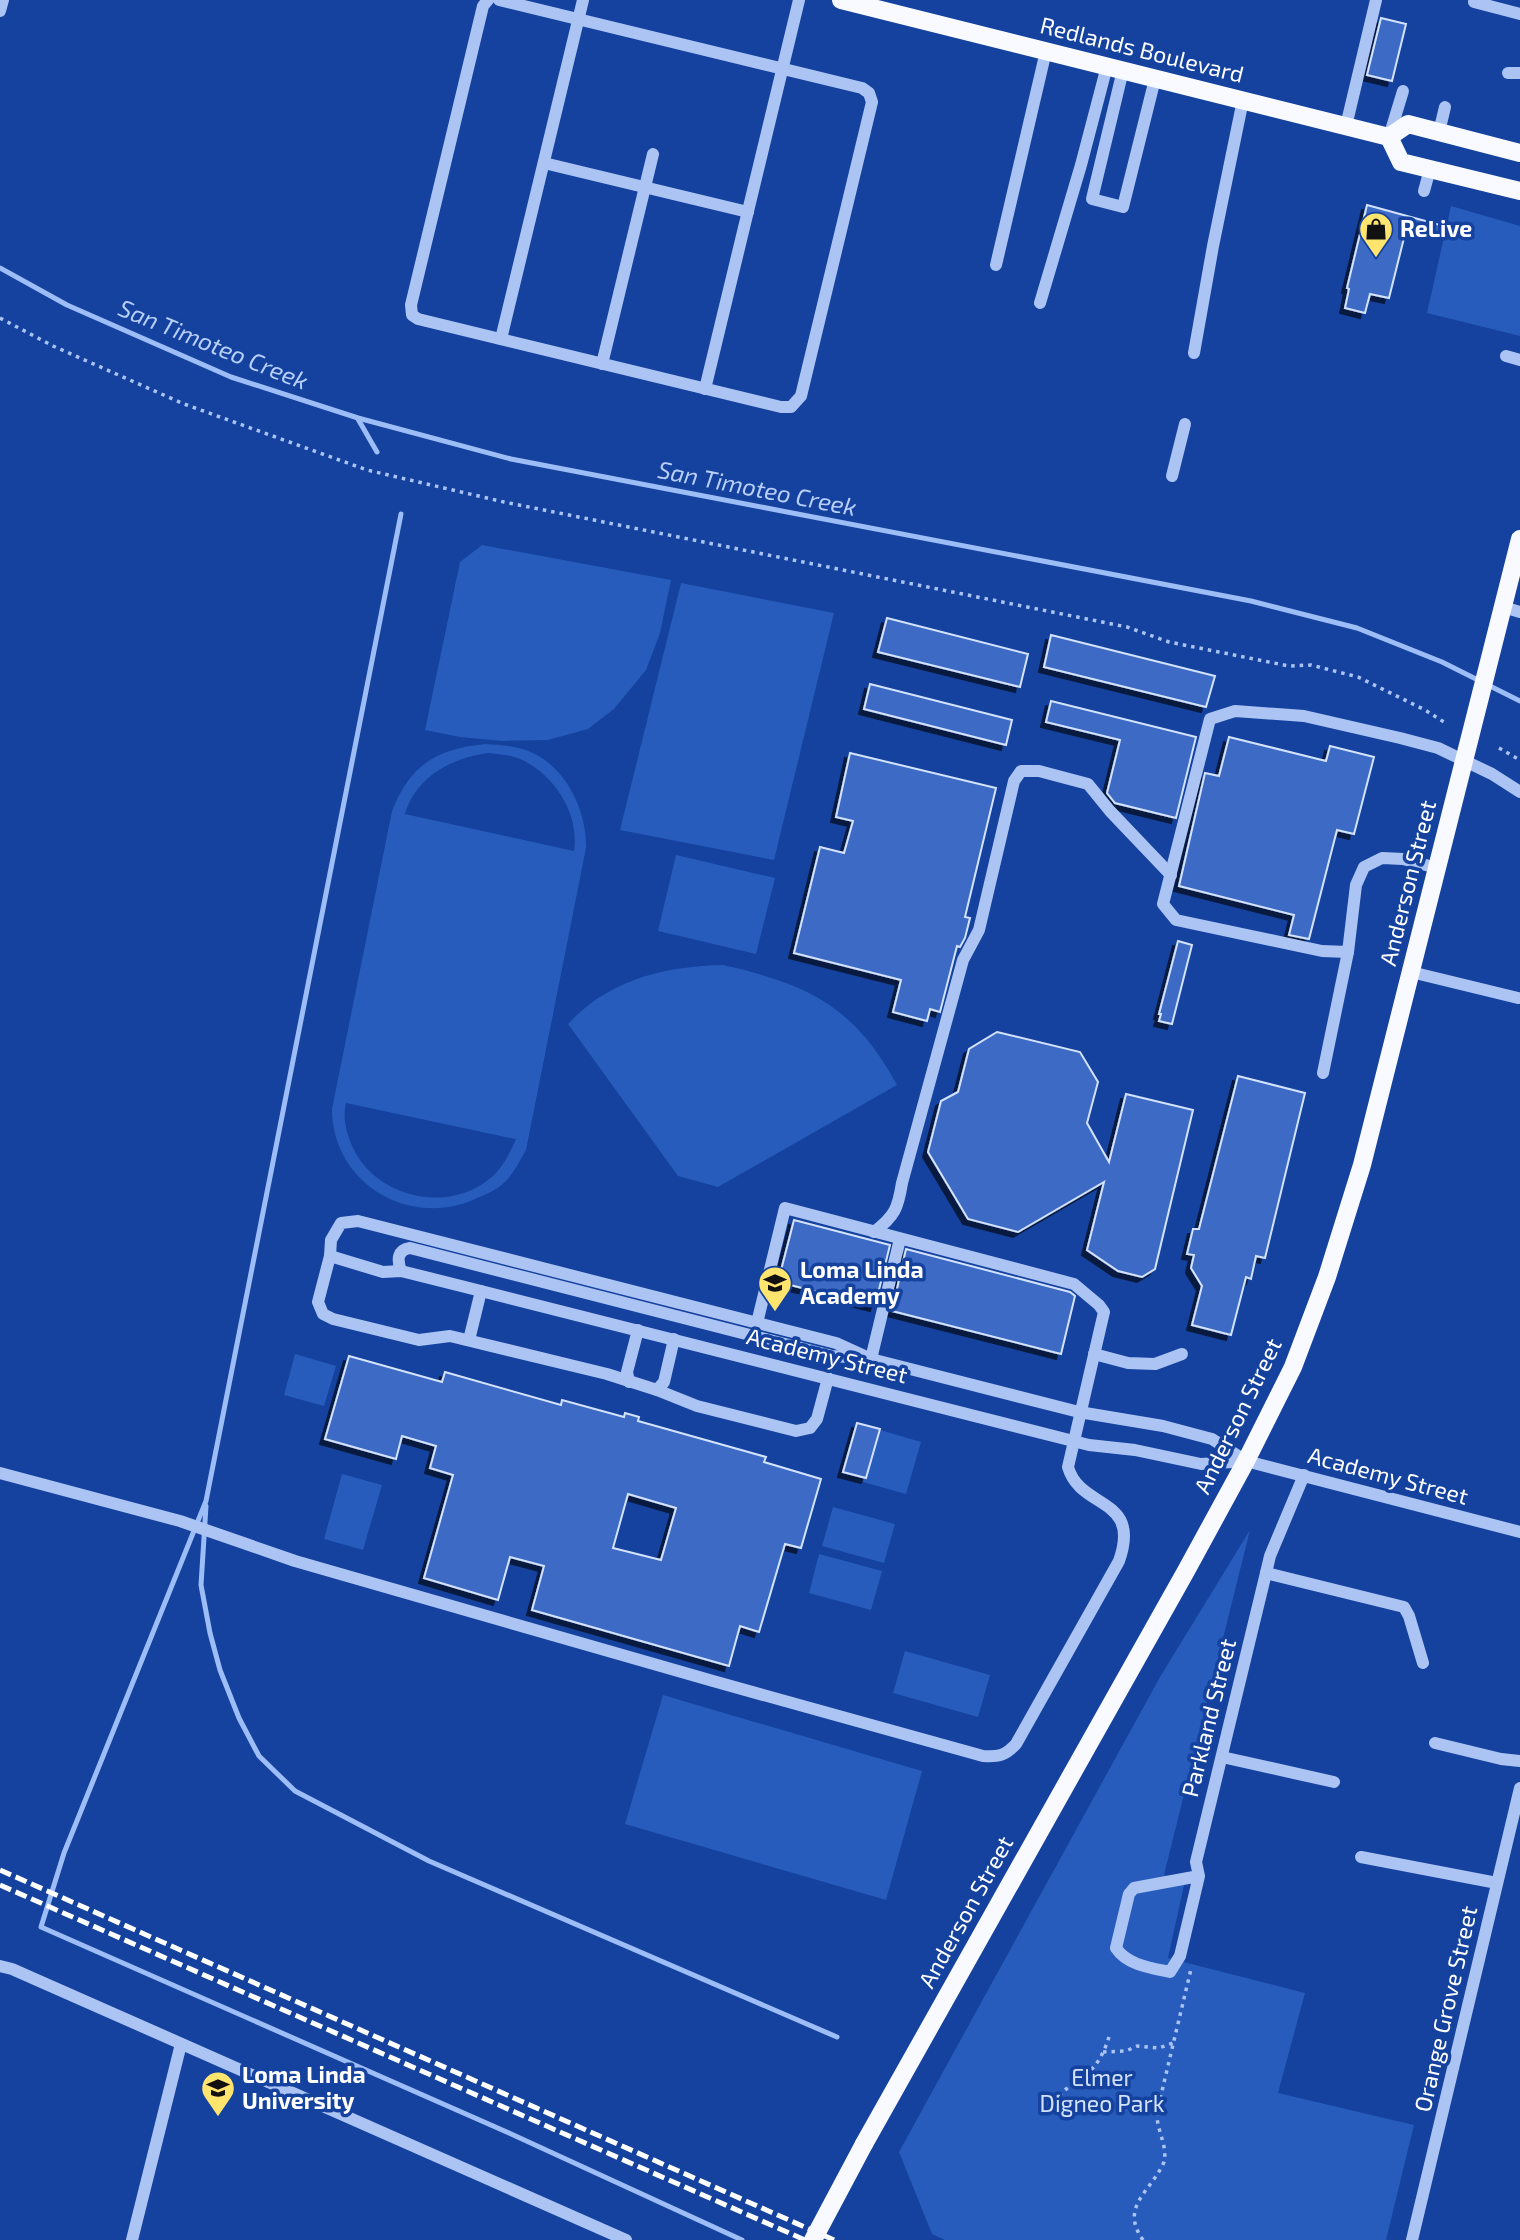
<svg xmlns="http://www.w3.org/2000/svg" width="1520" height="2240" font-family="'Exo 2',sans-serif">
	<defs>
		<filter id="shadow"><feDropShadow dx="-5" dy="5" stdDeviation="0" flood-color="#0009"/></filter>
	</defs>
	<rect width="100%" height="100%" fill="#14429e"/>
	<g fill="#275bbc" fill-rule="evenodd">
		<polygon points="1451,206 1520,226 1520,336 1427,313"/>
		<polygon points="482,545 671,580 660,633 646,670 614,709 588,729 548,740 502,741 460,737 425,730 460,562"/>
		<polygon points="681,583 834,613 774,860 620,830"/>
		<path d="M485 744C501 745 518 746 533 753 567 769 587 812 586 848L526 1150C520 1160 514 1173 505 1182 497 1190 484 1195 473 1200 406 1228 332 1181 332 1109L392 811C410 765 436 749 485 744ZM488 753C499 754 510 755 520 759 554 774 580 814 574 851L405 814C416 777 451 758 488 753ZM346 1103 515 1139H516C511 1151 505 1162 497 1172 456 1215 380 1201 354 1150 347 1135 342 1119 346 1103Z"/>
		<polygon points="676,855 775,878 756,954 658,931"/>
		<path d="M723 965C808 984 854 1006 897 1085L718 1187 678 1176 568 1024C608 980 665 966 723 965Z"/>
		<polygon points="295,1354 336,1366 324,1406 284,1395"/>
		<polygon points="877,1429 921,1442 906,1494 863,1482"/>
		<polygon points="342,1474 382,1485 363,1550 324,1539"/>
		<polygon points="833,1507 895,1524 884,1563 822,1546"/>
		<polygon points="1250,1530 1164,1875 1185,1881 1168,1958 1305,1993 1278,2093 1414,2125 1386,2240 945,2240 932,2234 899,2152 1160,1677"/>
		<polygon points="819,1554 882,1571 871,1610 809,1593"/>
		<polygon points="905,1651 990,1675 978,1717 893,1693"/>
		<polygon points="663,1695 922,1771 886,1900 625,1824"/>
	</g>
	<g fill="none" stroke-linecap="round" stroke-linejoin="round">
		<g stroke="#9dbdf7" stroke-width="5">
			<polyline points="0,268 67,305 231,377 358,418 511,459 1251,601 1357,628 1442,662 1520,701"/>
			<polyline points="358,419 377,452"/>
			<polyline points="401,514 206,1501 64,1853 41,1927 509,2133 742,2240"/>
			<polyline points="206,1506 201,1585 210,1633 220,1670 239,1718 259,1756 295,1791 429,1861 837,2037"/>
		</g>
	</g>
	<g fill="#3d6bc5" stroke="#d3e2fd" stroke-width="2" fill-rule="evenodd" filter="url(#shadow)">
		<polygon points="1381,18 1406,24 1392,81 1367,75"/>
		<polygon points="1367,205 1440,225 1439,232 1406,230 1389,298 1370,294 1365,313 1345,308 1349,289 1347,288"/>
		<polygon points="887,618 1028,654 1020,687 878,652"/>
		<polygon points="1051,635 1215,676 1206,707 1044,667"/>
		<polygon points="870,684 1012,720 1006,745 864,709"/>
		<polygon points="1051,701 1196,737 1176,818 1115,803 1107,793 1120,740 1046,722"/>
		<polygon points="1229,737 1326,761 1330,746 1374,757 1354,834 1337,830 1309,939 1289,935 1294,915 1179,886 1205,773 1219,776"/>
		<polygon points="850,753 996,788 965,917 970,918 965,938 960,947 957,946 940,1012 930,1009 927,1021 893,1012 901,980 794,953 820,847 844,853 853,821 836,817"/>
		<polygon points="1178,941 1192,945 1172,1024 1159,1021 1161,1014 1159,1014"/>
		<polygon points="997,1032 1080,1052 1098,1082 1087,1123 1109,1162 1126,1094 1193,1110 1155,1269 1142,1277 1118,1271 1087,1250 1104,1182 1018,1232 968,1219 928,1152 941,1101 958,1092 969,1049"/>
		<polygon points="1238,1076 1305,1093 1265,1258 1256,1256 1251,1279 1246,1277 1231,1335 1192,1325 1202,1286 1191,1268 1194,1255 1187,1254 1193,1229 1199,1229"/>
		<polygon points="794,1220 890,1245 875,1306 778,1282"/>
		<polygon points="906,1249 1070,1292 1075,1296 1061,1354 892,1311"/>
		<path d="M349 1356 442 1382 445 1372 561 1405 562 1400 624 1417 625 1413 639 1417 638 1421 766 1457 764 1462 821 1479 801 1548 785 1544 759 1632 740 1626 729 1666 532 1610 544 1566 510 1557 498 1600 424 1578 453 1475 430 1468 436 1446 402 1436 396 1459 325 1439ZM628 1494 676 1508 661 1560 613 1548Z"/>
		<polygon points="857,1423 880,1429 866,1478 843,1472"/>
	</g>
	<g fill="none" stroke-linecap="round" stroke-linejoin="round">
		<g stroke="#abc4f4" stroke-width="3.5" stroke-dasharray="3.5 5" stroke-linecap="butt">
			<polyline points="0,318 53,346 184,404 367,470 504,502 1127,627 1169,642 1289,666 1311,665 1358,677 1425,710 1444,722"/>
			<polyline points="1499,748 1520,760"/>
			<polyline points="1103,2052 1126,2051 1137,2046 1159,2048 1173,2043"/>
			<path d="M1056 2104C1062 2086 1070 2091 1076 2078 1093 2076 1104 2053 1109 2037"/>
			<path d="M1143 2240C1119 2206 1151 2192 1164 2162 1168 2145 1156 2130 1157 2112L1191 1969"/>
		</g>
		<g stroke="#abc4f4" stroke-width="12">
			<polyline points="488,0 483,6 411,305 412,315 418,319 781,407 791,407 801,396 872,102 869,93 862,88 499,0"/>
			<polyline points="1474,2 1520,14"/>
			<polyline points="0,11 3,0"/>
			<polyline points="1123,70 1092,199 1123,207 1155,79"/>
			<polyline points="1508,73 1520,73"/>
			<polyline points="1346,126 1376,0"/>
			<polyline points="1439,132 1445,107"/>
			<polyline points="1389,137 1403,91"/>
			<polyline points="544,163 748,212"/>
			<polyline points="1424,191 1430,169"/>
			<polyline points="996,265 1046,51"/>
			<polyline points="1040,303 1081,165 1107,66"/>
			<polyline points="501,339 583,0"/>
			<polyline points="1194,353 1213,246 1243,100"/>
			<polyline points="1506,356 1520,360"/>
			<polyline points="602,364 653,154"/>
			<polyline points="705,389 799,0"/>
			<polyline points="1172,476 1185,424"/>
			<polyline points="1503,607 1520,612"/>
			<polyline points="1437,868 1403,859 1382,858 1364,867 1356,885 1348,952 1322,951 1176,920 1163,904 1210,719 1235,711 1304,716 1400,738 1438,748 1492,774 1520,792"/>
			<polyline points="1411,972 1518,998"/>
			<polyline points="1323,1073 1348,952"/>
			<path d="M874 1232C895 1216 898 1208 902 1183L963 960 979 930 1014 781 1021 771H1039L1088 784 1110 811 1171 875"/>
			<polyline points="330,1256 383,1272 401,1271 481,1291 1089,1445 1135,1450 1201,1464 1246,1461 1520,1532"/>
			<path d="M401 1271C397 1260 397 1250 410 1248L832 1356 863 1358"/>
			<polyline points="469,1340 481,1291"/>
			<polyline points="1094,1354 1128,1363 1155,1364 1182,1354"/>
			<polyline points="871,1359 900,1239"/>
			<polyline points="828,1378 817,1419 810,1428 796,1431 697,1406 657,1390 607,1374 450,1336 419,1340 333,1319 323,1314 318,1302 330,1256 331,1240 341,1223 358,1221 836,1343 871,1359 1079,1412 1163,1426 1212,1439 1246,1461"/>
			<polyline points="629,1382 627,1372 638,1330"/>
			<polyline points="657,1390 664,1382 674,1339"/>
			<path d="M0 1473 180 1521 295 1561 713 1681 983 1756C998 1757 1005 1756 1016 1744L1119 1561C1142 1496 1080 1510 1068 1467L1104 1312 1099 1305 1074 1284 785 1208 757 1323"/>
			<polyline points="1266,1573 1404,1607 1409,1616 1423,1663"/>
			<polyline points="1435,1743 1501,1759 1520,1761"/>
			<polyline points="1222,1757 1334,1782"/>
			<polyline points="1361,1857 1497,1883"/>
			<path d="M1199 1876 1134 1888 1129 1894 1116 1948C1127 1965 1151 1968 1170 1972L1180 1956 1199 1876 1196 1862 1266 1573 1270 1556 1304 1475"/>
			<polyline points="0,1966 12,1969 626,2240"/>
			<polyline points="132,2240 181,2044"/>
			<polyline points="1412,2240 1520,1788"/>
		</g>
		<g stroke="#f8faff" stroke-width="18">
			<polyline points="841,0 1389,137 1408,124 1520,153"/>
			<polyline points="1389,137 1401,162 1520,191"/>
			<polyline points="864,2144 1186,1571 1246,1461 1293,1367 1327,1277 1362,1165 1520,539"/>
		</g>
		<g stroke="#fff" stroke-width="5" stroke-dasharray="12 5" stroke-linecap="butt">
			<polyline points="0,1870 834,2240"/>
			<polyline points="0,1885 805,2240"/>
		</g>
		<polyline stroke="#f8faff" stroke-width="18" points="813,2240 864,2144"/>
	</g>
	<defs>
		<g id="shop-pin" transform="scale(1.75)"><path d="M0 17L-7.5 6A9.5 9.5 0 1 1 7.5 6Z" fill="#ffe46e" stroke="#14429e"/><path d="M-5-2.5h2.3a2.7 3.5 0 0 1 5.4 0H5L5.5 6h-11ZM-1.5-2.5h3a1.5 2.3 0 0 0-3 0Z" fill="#111"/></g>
		<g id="school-pin" transform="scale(1.75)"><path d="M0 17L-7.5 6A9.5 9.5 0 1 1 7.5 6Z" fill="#ffe46e" stroke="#14429e"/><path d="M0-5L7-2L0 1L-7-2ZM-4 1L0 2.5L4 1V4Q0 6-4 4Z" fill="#111"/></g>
		<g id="university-pin" transform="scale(1.75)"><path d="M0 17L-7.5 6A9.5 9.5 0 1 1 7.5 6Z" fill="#ffe46e" stroke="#14429e"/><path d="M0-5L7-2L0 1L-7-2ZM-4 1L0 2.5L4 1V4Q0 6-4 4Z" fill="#111"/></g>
	</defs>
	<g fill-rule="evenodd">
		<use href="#shop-pin" x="1376" y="229"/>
		<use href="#school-pin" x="775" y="1283"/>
		<use href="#university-pin" x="218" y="2088"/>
	</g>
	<g text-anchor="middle" stroke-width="7" stroke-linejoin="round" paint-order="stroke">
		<g font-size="23" fill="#fff" stroke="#14429e">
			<text transform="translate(1142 50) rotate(14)" y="8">Redlands Boulevard</text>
			<text transform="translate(1408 883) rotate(-76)" y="8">Anderson Street</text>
			<text transform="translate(827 1356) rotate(14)" y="8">Academy Street</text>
			<text transform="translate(1238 1416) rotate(-64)" y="8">Anderson Street</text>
			<text transform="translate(1388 1476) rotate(15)" y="8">Academy Street</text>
			<text transform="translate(1209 1718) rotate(-76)" y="8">Parkland Street</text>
			<text transform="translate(966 1912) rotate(-61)" y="8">Anderson Street</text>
			<text transform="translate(1446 2009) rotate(-77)" y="8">Orange Grove Street</text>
		</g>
		<g font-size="23" font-weight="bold" fill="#fff" stroke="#14429e" text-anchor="start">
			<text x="1400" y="237">ReLive</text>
			<text x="800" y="1278">Loma Linda<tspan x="800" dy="26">Academy</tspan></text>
			<text x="242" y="2083">Loma Linda<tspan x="242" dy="26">University</tspan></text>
		</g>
		<g font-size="23" fill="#d3e2fd" stroke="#14429e">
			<text x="1102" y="2086">Elmer<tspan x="1102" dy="26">Digneo Park</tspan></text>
		</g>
		<g font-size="24" font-style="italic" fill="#b8cffa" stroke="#14429e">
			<text transform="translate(213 345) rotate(22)" y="8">San Timoteo Creek</text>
			<text transform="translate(757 489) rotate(11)" y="8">San Timoteo Creek</text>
		</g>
	</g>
</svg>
